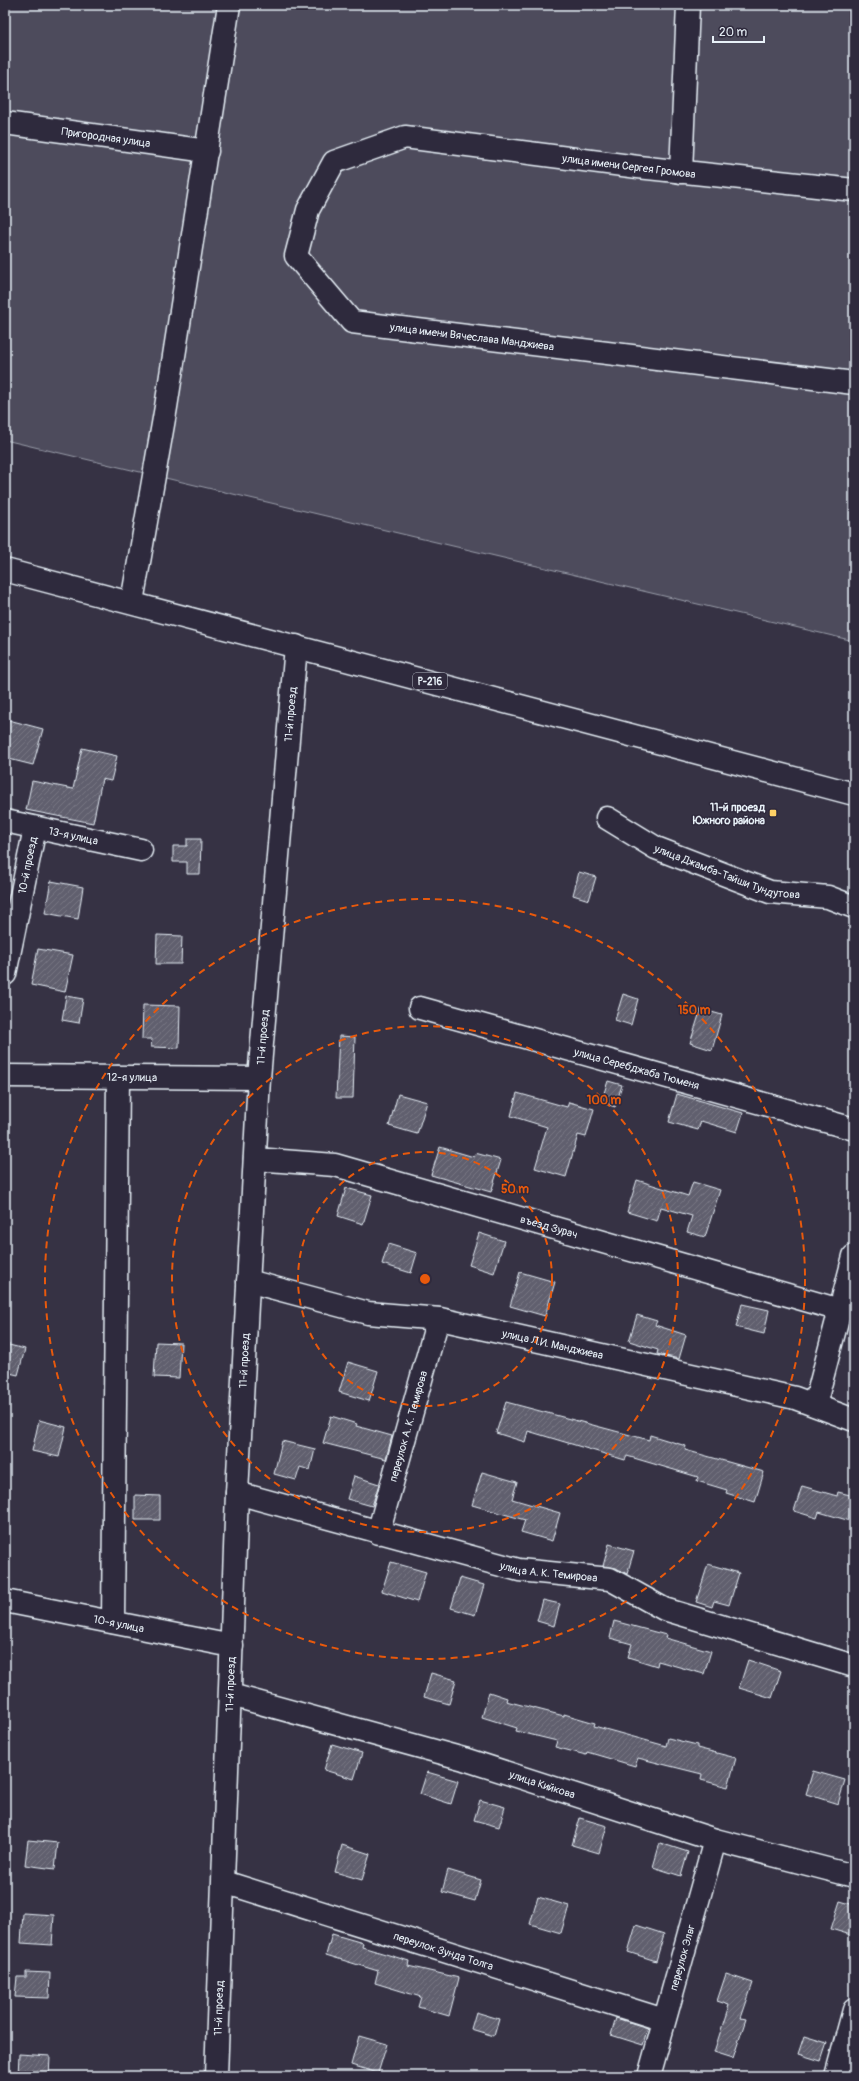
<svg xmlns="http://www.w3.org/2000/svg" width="859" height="2081" font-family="Pangolin,sans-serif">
	<defs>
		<pattern id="building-hatch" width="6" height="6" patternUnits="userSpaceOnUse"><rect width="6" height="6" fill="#605e6e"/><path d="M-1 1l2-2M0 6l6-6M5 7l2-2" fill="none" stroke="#777683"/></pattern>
	</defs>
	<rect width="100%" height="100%" fill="#363244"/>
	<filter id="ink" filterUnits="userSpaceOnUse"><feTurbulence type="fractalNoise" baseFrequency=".025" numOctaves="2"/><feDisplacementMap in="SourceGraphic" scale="8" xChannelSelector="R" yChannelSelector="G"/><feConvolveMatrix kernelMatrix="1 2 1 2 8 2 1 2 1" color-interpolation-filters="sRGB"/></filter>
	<g filter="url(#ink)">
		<polygon fill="#4d4b5c" stroke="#9a9eaa" points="5,5 854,5 854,641 5,440"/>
		<g fill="url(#building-hatch)" stroke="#e8f1f8">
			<polygon points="5,719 43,729 33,765 5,758"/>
			<polygon points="82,748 117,756 111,781 102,779 93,823 26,810 32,781 73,789"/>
			<polygon points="187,839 201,839 200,874 187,874 187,862 173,862 173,846 187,846"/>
			<polygon points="579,872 596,877 589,900 573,895"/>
			<polygon points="51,881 83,887 78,919 45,913"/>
			<polygon points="157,935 182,936 181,964 156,964"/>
			<polygon points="38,949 73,955 65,992 31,985"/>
			<polygon points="623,994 638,999 631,1025 615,1020"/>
			<polygon points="66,996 83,999 79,1023 62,1020"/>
			<polygon points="143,1005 180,1006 179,1048 151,1047 152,1039 142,1039"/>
			<polygon points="701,1009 722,1015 712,1050 690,1043"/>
			<polygon points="339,1036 355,1037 353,1098 336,1098"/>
			<polygon points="608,1081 622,1085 615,1107 601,1102"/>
			<polygon points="517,1093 567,1107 569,1102 594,1109 586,1137 578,1135 566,1177 535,1168 547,1127 511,1116"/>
			<polygon points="398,1094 427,1102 417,1134 389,1126"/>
			<polygon points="677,1094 743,1113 737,1132 701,1121 698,1130 669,1122"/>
			<polygon points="440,1147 474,1157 475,1153 501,1160 491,1192 431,1175"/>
			<polygon points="637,1180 688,1196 693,1182 720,1190 705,1237 687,1232 692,1216 661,1207 657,1221 627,1212"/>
			<polygon points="346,1188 372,1195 363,1224 338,1216"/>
			<polygon points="479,1233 504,1241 494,1273 469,1265"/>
			<polygon points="388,1244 417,1253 411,1273 382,1264"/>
			<polygon points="520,1272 555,1282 545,1316 510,1306"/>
			<polygon points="742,1304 769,1310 764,1334 736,1327"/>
			<polygon points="637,1315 657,1321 655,1325 686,1335 679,1359 657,1354 658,1350 629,1341"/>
			<polygon points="156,1342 181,1343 179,1378 154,1377"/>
			<polygon points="5,1344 25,1349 18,1375 5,1372"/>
			<polygon points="348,1362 378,1371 369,1401 339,1392"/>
			<polygon points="506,1402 649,1440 650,1435 686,1446 685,1450 764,1472 755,1502 726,1493 727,1490 697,1481 698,1477 627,1456 625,1460 528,1431 525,1442 496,1433"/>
			<polygon points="331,1416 357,1424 356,1426 392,1436 386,1459 323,1443"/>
			<polygon points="39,1420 66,1427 59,1457 32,1451"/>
			<polygon points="282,1441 315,1449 310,1470 300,1467 296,1480 274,1474"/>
			<polygon points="482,1472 517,1482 512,1499 560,1513 552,1541 521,1532 525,1520 472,1505"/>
			<polygon points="354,1476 379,1484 372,1506 347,1499"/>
			<polygon points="802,1486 837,1496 838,1492 854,1496 854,1522 819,1512 817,1518 794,1511"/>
			<polygon points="135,1495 160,1496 160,1520 135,1520"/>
			<polygon points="609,1544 634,1551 627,1574 616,1568 603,1566"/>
			<polygon points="391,1562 426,1572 417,1602 382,1591"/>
			<polygon points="708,1564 739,1573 729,1605 714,1601 712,1607 696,1602"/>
			<polygon points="460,1578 484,1585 475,1615 451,1608"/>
			<polygon points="543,1600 560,1604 554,1626 537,1621"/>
			<polygon points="614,1621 666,1635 665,1638 711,1651 704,1674 658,1661 657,1666 628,1657 632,1644 610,1638"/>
			<polygon points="748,1660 781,1671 772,1698 739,1688"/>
			<polygon points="431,1673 456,1680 449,1704 424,1697"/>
			<polygon points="489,1692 507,1698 506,1701 564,1716 564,1714 595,1723 594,1726 666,1746 668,1738 697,1745 697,1748 736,1758 728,1787 701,1780 702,1774 638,1758 635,1766 587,1752 586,1755 555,1747 557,1741 516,1731 517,1728 482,1717"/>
			<polygon points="332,1744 362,1753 354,1779 324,1770"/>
			<polygon points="813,1771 845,1780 838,1804 806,1794"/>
			<polygon points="427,1772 458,1781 451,1804 420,1794"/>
			<polygon points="480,1800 505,1807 499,1827 474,1820"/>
			<polygon points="580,1818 607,1826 599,1853 572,1845"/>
			<polygon points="28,1840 58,1843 55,1869 25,1865"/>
			<polygon points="660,1843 688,1852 681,1876 653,1867"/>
			<polygon points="342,1845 370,1854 362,1880 335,1872"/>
			<polygon points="448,1870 481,1880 475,1901 442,1892"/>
			<polygon points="538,1897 569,1906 561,1933 530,1924"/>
			<polygon points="840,1901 854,1905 854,1936 831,1929"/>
			<polygon points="23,1913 54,1915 52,1945 21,1943"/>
			<polygon points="636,1925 664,1934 656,1961 628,1952"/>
			<polygon points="332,1934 363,1943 362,1947 409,1961 408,1966 459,1978 449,2016 418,2007 421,1997 375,1983 378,1971 326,1955"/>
			<polygon points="26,1972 50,1973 49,1998 15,1997 17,1977 26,1977"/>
			<polygon points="726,1974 753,1983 741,2018 746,2019 733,2058 714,2052 729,2005 717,2001"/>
			<polygon points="476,2012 499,2019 494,2036 471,2029"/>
			<polygon points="616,2018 648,2028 643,2045 611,2035"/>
			<polygon points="359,2036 387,2044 378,2073 351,2065"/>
			<polygon points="804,2036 827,2043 821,2061 798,2054"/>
			<polygon points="19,2054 50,2056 49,2076 18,2076"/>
		</g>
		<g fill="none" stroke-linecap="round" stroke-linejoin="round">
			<g stroke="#e8f1f8" stroke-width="25">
				<g id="minor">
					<path id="s1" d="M5 123 207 151"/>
					<polyline points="681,172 688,5"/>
					<path id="s2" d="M854 190 638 167 405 137 334 162 308 210 296 256 352 322 854 383"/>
					<polyline points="132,602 166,407 229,5"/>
					<path id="s3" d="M607 818 656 848 770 892 828 897 854 907"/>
					<path id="s4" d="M5 821 141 850"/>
					<path id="s5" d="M5 974 35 828"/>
					<path id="s6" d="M420 1008 854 1129"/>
					<path id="s7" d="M5 1076 259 1078"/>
					<path id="s8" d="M255 1159 335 1165 840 1310"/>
					<path id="s9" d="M248 1281 368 1313 440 1319 795 1398 854 1420"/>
					<polyline points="815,1405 854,1256"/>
					<path id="s10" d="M237 1493 519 1570 610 1579 664 1609 854 1666"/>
					<path id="s11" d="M378 1533 438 1319"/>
					<path id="s12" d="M5 1601 232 1646"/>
					<polyline points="113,1622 118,1077"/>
					<path id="s13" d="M231 1695 464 1759 715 1840 854 1876"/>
					<path id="s14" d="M224 1882 664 2020"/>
					<path id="s15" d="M216 2076 237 1493 259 1078 296 646"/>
					<path id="s16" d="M649 2076 715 1840"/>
					<polyline points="836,2076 854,2010"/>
				</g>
			</g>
			<g stroke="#e8f1f8" stroke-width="25">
				<polyline id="highway" points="5,570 854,794"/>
			</g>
			<use href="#minor" stroke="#2f2a3d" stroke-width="22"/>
			<use href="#highway" stroke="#2f2a3d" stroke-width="22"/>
		</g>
	</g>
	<g fill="none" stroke="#e8590c" stroke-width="2" stroke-dasharray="7 5">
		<circle cx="425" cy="1279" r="127"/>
		<circle cx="425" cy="1279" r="253"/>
		<circle cx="425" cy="1279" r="380"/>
	</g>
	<rect fill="#ffd166" stroke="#2f2a3d" stroke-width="1.5" x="769" y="809" width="8" height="8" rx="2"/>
	<g text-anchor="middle" stroke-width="3" stroke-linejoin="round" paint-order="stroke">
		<rect fill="#2f2a3d" stroke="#b0b5c0" stroke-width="1" x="413" y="673" width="34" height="16" rx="3"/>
		<g font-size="10" font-weight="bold" fill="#e8f1f8">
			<text x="430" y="685">Р-216</text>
		</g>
		<g font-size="11" fill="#e8f1f8" stroke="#2f2a3d">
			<text dy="4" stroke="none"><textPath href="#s1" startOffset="102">Пригородная улица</textPath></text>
			<text transform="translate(629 166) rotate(7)" y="4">улица имени Сергея Громова</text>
			<text dy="4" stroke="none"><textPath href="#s2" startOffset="837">улица имени Вячеслава Манджиева</textPath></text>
			<text dy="4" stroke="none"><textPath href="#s15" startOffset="1364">11-й проезд</textPath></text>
			<text dy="4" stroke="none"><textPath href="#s4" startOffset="70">13-я улица</textPath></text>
			<text dy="4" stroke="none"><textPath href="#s5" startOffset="111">10-й проезд</textPath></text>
			<text dy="4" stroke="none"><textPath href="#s3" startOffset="133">улица Джамба-Тайши Тундутова</textPath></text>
			<text dy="4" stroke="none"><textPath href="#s15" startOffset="1040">11-й проезд</textPath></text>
			<text dy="4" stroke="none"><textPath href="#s6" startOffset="225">улица Серебджаба Тюменя</textPath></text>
			<text dy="4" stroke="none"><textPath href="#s7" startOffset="127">12-я улица</textPath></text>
			<text dy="4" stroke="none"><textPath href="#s8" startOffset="303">въезд Зурач</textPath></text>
			<text dy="4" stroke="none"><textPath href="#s9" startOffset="312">улица Л.И. Манджиева</textPath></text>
			<text dy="4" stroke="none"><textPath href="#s15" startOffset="716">11-й проезд</textPath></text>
			<text dy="4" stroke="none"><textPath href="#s11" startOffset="111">переулок А. К. Темирова</textPath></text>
			<text dy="4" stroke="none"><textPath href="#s10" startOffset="322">улица А. К. Темирова</textPath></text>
			<text dy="4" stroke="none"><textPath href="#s12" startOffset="116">10-я улица</textPath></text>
			<text dy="4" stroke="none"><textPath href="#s15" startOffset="392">11-й проезд</textPath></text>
			<text dy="4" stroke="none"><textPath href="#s13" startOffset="324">улица Кийкова</textPath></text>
			<text dy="4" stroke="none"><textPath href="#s14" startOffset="230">переулок Зунда Толга</textPath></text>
			<text dy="4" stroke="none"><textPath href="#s16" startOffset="123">переулок Элвг</textPath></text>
			<text dy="4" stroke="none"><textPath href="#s15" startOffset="68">11-й проезд</textPath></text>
		</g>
		<g font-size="11" font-weight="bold" fill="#e8f1f8" stroke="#2f2a3d" text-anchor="end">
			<text x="765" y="811">11-й проезд<tspan x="765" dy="13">Южного района</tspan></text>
		</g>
	</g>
	<circle cx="425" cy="1279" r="6" fill="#e8590c" stroke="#2f2a3d" stroke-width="2"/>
	<g font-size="12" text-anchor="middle" font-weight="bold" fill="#e8590c" stroke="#2f2a3d" stroke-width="3" stroke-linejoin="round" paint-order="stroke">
		<text x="694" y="1014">150 m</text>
		<text x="604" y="1104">100 m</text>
		<text x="515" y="1193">50 m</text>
	</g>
	<rect width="859" height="2081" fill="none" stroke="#2f2a3d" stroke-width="20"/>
	<rect x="10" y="10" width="839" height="2061" fill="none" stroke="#e8f1f8" stroke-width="1.5" filter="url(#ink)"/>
	<path d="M713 36v6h51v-6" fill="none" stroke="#e8f1f8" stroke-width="2"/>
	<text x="719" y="36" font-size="12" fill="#e8f1f8" stroke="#2f2a3d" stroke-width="3" paint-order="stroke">20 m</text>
</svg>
